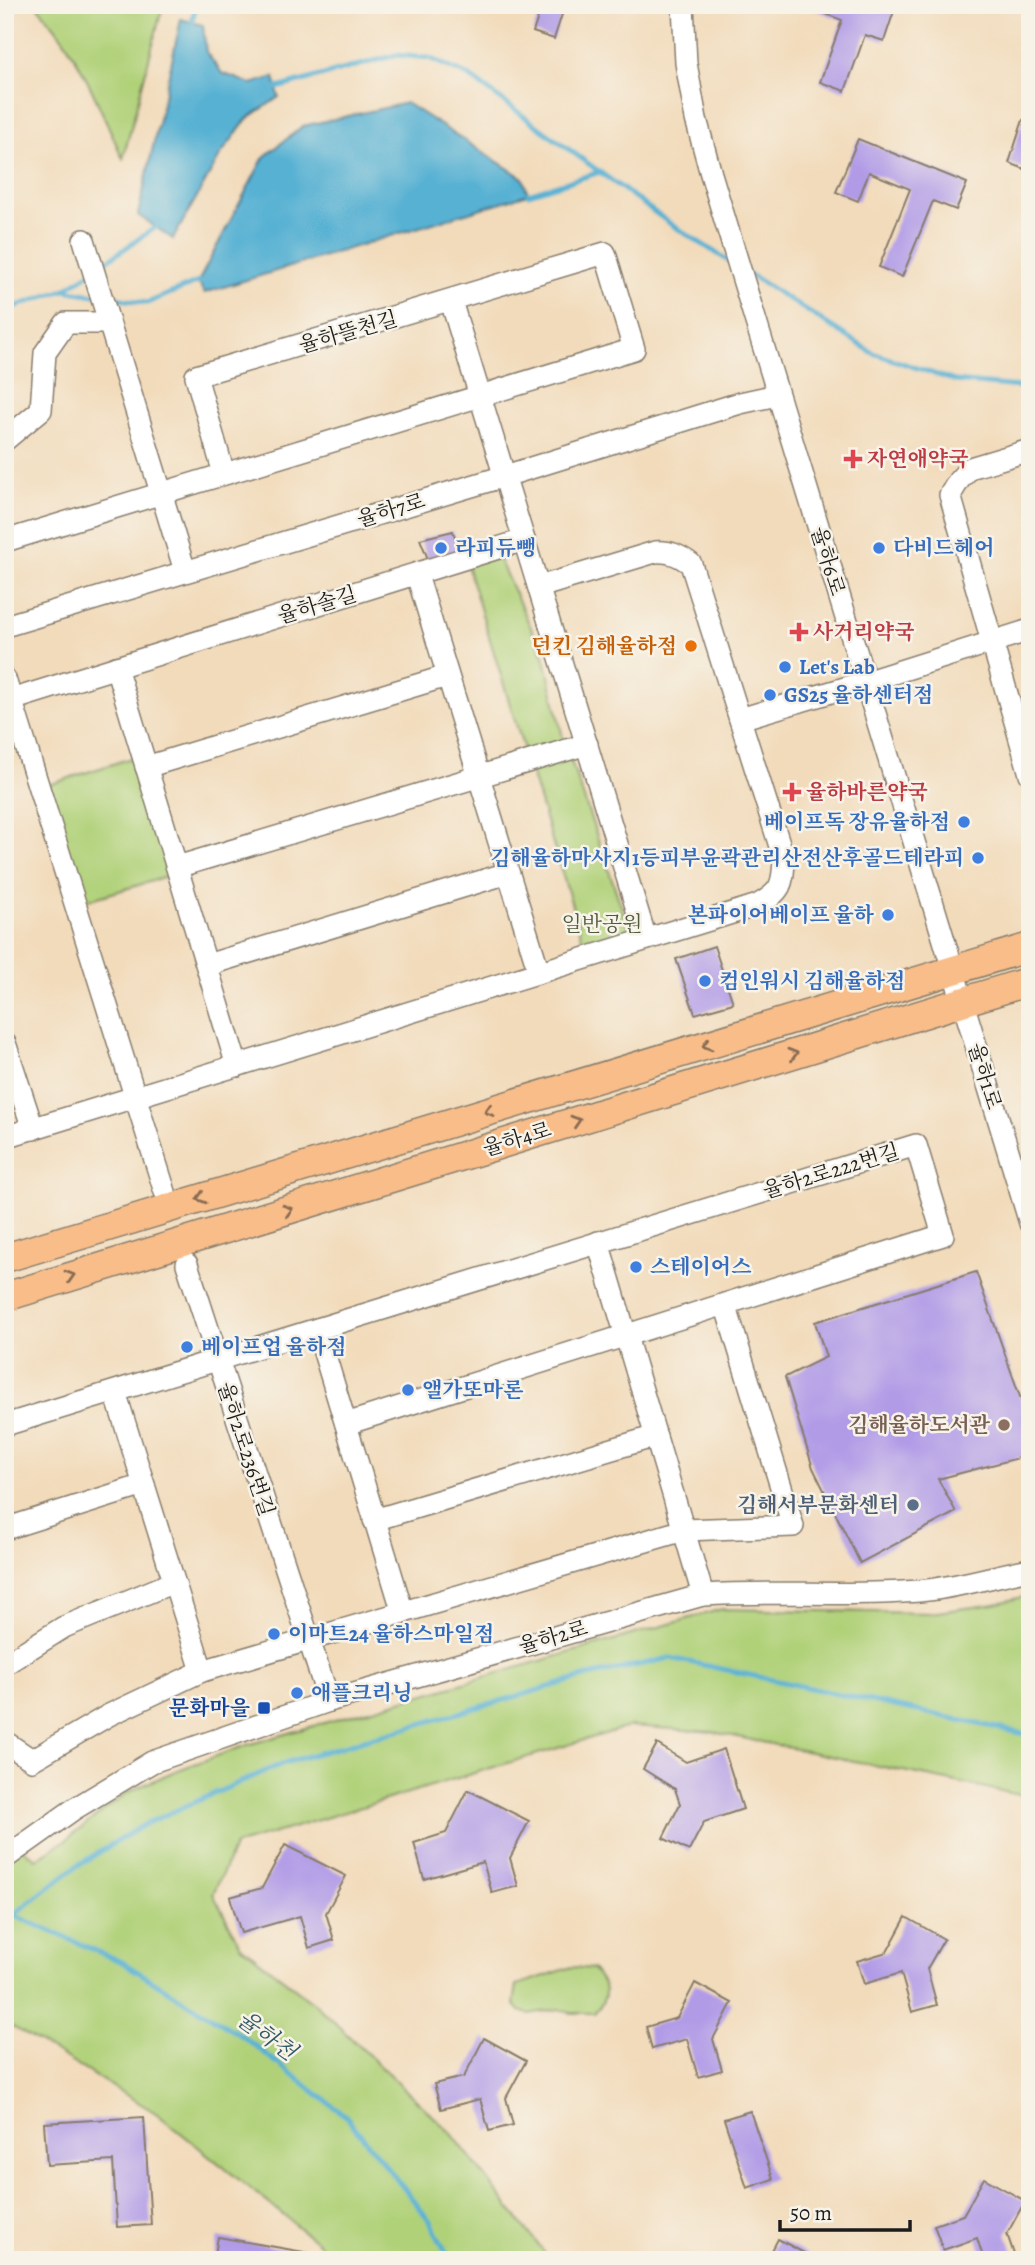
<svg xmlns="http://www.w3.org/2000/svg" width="1035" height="2265" font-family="Alegreya,'Noto Serif KR',serif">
	<rect width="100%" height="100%" fill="#f7f3e8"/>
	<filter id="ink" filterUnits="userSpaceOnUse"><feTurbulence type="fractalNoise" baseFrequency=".0143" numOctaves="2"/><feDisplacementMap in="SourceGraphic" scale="14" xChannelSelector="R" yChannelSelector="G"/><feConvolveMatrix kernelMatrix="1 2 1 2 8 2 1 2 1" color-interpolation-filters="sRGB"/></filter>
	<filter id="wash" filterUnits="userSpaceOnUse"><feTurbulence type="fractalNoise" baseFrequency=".00686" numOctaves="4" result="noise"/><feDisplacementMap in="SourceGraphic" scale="28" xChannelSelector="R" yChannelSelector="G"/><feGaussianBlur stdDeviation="1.57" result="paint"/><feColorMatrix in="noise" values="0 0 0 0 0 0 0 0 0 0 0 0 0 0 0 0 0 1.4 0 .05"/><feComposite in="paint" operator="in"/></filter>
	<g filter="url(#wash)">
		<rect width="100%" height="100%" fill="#f2dbbb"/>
		<g fill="#b1d179" stroke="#66764a" stroke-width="2">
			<path d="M36 5H163L123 159C98 105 78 48 36 5Z"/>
			<polygon points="494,549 544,655 563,738 634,943 588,957 465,559"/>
			<polygon points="140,755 176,874 78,903 42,787"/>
			<polygon points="1030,1595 1030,1797 713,1732 631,1726 235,1845 213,1894 241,1946 315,2004 452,2134 550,2260 329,2260 318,2243 156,2113 5,2022 5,1834 36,1859 66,1840 128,1792 175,1771 247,1745 722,1609 930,1613 995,1604"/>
			<path d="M572 1967 593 1969C607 1986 611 1996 594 2013H571L559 2009 529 2014 520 2011 514 2004 517 1985Z"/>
		</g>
		<g fill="#56b1d3" stroke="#396678" stroke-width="2">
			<polygon points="181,19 203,25 206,52 222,73 251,84 274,77 279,97 247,119 221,154 173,239 138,215"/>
			<polygon points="406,103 523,178 528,194 204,293 198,282 264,157 303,126"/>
		</g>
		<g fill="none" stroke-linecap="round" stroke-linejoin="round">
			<g stroke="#56b1d3" stroke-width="5">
				<polyline points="192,22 196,5"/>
				<polyline points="277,88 396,55 429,58 469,76 672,225 732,263"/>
				<polyline points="528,194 600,172"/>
				<polyline points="98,267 156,227"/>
				<polyline points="749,274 873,353 955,381 1030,388"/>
				<polyline points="64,290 95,295"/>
				<polyline points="108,297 147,303 198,282"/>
				<polyline points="5,310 64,290 90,273"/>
				<polyline points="5,1908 13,1915 122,1962 245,2038 346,2116 430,2221 450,2260"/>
				<polyline points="13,1915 78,1865 147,1823 284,1763 584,1677 670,1658 1030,1735"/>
			</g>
		</g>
		<g id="blocks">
			<g fill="#b19be7">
				<polygon points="542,5 565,5 554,39 533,32"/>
				<polygon points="802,5 896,5 884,41 865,35 845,91 820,82 842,20"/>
				<polygon points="1023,120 1030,123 1030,171 1009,163"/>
				<polygon points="858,139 967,183 956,210 933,201 902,277 879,267 910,189 869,172 858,201 836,192"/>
				<polygon points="453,531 461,556 430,564 420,539"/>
				<polygon points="714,946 733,1003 695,1014 676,959"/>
				<polygon points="976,1272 1030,1425 1030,1455 938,1479 956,1512 860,1563 813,1468 785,1377 826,1357 815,1322"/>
				<polygon points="657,1744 686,1762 724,1749 743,1809 704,1822 689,1851 663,1838 680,1804 675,1789 643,1769"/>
				<polygon points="468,1790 529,1821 510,1858 518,1886 492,1893 483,1862 424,1879 414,1843 446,1833"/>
				<polygon points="285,1845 346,1876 326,1913 334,1940 309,1948 300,1916 241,1933 230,1897 262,1888"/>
				<polygon points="906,1917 944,1939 927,1969 937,2005 912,2012 901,1973 864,1984 857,1961 887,1952"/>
				<polygon points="695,1983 732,2003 713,2039 722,2070 698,2077 687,2039 652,2049 646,2027 677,2018"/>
				<polygon points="484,2038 526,2061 506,2098 513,2125 489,2131 480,2099 441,2109 434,2084 464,2077"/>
				<polygon points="750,2111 773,2179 747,2188 724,2119"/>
				<polygon points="144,2117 151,2225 117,2227 113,2161 47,2165 44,2123"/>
				<polygon points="984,2178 1025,2201 1007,2234 1016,2260 984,2260 977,2238 943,2250 934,2225 963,2215"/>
				<polygon points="218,2237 310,2253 309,2260 214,2260"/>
				<polygon points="778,2239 817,2260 767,2260"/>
			</g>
		</g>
	</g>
	<g filter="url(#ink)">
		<use href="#blocks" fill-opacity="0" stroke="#877c6c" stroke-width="2"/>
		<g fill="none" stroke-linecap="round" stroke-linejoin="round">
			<g stroke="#877c6c" stroke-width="24">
				<g id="minor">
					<polyline points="683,5 686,63 696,119 711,174 1030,1223"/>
					<polyline points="84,240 185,571"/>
					<polyline points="451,301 646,939"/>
					<polyline points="5,440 41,410 45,353 66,323 109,323"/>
					<polyline points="1030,450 970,468 959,480 950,495 1030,774"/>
					<polyline points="5,541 634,349 605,253 196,376 224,474"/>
					<polyline points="417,575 539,972"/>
					<polyline points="5,626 505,476 740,403 777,395"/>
					<polyline points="116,667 237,1066"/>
					<polyline points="5,679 165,1192"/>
					<polyline points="5,702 524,540"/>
					<polyline points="740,719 865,682 1030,630"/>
					<polyline points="146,767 447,676"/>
					<polyline points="177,867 587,744"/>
					<polyline points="207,965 508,873"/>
					<polyline points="5,1043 33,1129"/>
					<path d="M5 1137 758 905C781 892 783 885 784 859L691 564C679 555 670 551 655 552L539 587"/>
					<polyline points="598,1242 703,1595"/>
					<polyline points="187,1264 329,1701"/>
					<polyline points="317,1329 403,1613"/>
					<polyline points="115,1392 202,1671"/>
					<polyline points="5,1425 916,1145 943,1235 346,1424"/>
					<polyline points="374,1520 656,1436"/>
					<polyline points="5,1529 144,1485"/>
					<polyline points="5,1664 64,1627 174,1582"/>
					<polyline points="5,1742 32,1760 109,1715 202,1671 684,1530 793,1526 725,1304"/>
					<path d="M5 1858 74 1809 152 1762 329 1701 703 1595C775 1590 847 1597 919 1591 956 1588 993 1576 1030 1569"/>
				</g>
			</g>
			<g stroke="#877c6c" stroke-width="31">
				<g id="major">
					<polyline points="5,1258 1030,947"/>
					<polyline points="5,1297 1030,981"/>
				</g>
			</g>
			<use href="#minor" stroke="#fff" stroke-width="21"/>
			<use href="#major" stroke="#f8bd89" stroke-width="28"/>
		</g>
		<defs><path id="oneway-chevron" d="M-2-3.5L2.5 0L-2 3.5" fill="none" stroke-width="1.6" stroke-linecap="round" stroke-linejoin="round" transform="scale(1.75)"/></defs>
		<g stroke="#8a6c52">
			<use href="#oneway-chevron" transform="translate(707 1045) rotate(163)"/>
			<use href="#oneway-chevron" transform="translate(793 1054) rotate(-17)"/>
			<use href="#oneway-chevron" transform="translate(489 1111) rotate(163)"/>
			<use href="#oneway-chevron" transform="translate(576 1121) rotate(-17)"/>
			<use href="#oneway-chevron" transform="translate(201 1198) rotate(163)"/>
			<use href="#oneway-chevron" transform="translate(288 1210) rotate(-17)"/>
			<use href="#oneway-chevron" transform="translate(70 1276) rotate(-17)"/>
		</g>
	</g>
	<g fill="#e0444e" stroke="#f7f3e8" stroke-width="2.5">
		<path d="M849.5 448.5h7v7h7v7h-7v7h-7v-7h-7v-7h7z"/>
		<path d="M795.5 621.5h7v7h7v7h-7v7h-7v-7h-7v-7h7z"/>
		<path d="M788.5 781.5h7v7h7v7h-7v7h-7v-7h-7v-7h7z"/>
	</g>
	<g fill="#3f7fe0" stroke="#f7f3e8" stroke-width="2.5">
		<circle cx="441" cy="548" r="7"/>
		<circle cx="879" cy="548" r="7"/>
		<circle cx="785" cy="667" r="7"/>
		<circle cx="770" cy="695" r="7"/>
		<circle cx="964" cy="822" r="7"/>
		<circle cx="978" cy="858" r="7"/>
		<circle cx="888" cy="915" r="7"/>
		<circle cx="705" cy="981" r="7"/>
		<circle cx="636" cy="1267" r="7"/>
		<circle cx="187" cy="1347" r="7"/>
		<circle cx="408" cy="1390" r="7"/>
		<circle cx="274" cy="1634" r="7"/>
		<circle cx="297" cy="1693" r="7"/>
	</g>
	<circle fill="#e8710a" stroke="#f7f3e8" stroke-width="2.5" cx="691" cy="646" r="7"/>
	<circle fill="#8d6e63" stroke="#f7f3e8" stroke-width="2.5" cx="1004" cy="1425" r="7"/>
	<circle fill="#5c6f8a" stroke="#f7f3e8" stroke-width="2.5" cx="913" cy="1505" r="7"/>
	<rect fill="#1a4fb4" stroke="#f7f3e8" stroke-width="2.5" x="257" y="1701" width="14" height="14" rx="3.5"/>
	<g text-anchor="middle" stroke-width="5" stroke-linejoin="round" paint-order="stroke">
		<g font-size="21" fill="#1c1c1c" stroke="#f7f3e8">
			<text transform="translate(348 332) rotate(-16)" y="7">율하뜰천길</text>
			<text transform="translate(391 510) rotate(-17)" y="7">율하7로</text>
			<text transform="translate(828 561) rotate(73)" y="7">율하6로</text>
			<text transform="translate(317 605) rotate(-17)" y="7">율하솔길</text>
			<text transform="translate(985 1076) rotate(73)" y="7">율하1로</text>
			<text transform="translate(517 1139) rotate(-17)" y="7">율하4로</text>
			<text transform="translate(831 1171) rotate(-17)" y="7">율하2로222번길</text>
			<text transform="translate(246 1449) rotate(72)" y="7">율하2로236번길</text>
			<text transform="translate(553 1637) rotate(-16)" y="7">율하2로</text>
		</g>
		<g font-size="21" font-weight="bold" fill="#be3a42" stroke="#f7f3e8" text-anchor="start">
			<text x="867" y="466">자연애약국</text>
			<text x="813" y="639">사거리약국</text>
			<text x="806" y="799">율하바른약국</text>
		</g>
		<g font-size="21" font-weight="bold" fill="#366cbe" stroke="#f7f3e8" text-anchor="start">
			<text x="455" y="555">라피듀뺑</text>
			<text x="893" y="555">다비드헤어</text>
			<text x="799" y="674">Let's Lab</text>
			<text x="784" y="702">GS25 율하센터점</text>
			<text x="950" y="829" text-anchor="end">베이프독 장유율하점</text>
			<text x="964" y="865" text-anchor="end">김해율하마사지1등피부윤곽관리산전산후골드테라피</text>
			<text x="874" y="922" text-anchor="end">본파이어베이프 율하</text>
			<text x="719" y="988">컴인워시 김해율하점</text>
			<text x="650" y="1274">스테이어스</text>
			<text x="201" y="1354">베이프업 율하점</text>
			<text x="422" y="1397">앨가또마론</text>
			<text x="288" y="1641">이마트24 율하스마일점</text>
			<text x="311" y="1700">애플크리닝</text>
		</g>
		<g font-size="21" font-weight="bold" fill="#c56008" stroke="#f7f3e8" text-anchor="end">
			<text x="677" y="653">던킨 김해율하점</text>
		</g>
		<g font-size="21" fill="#505b3d" stroke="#f7f3e8">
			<text x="602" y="931">일반공원</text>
		</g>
		<g font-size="21" font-weight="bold" fill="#785e54" stroke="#f7f3e8" text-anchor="end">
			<text x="990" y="1432">김해율하도서관</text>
		</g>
		<g font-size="21" font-weight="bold" fill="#4e5e75" stroke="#f7f3e8" text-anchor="end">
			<text x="899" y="1512">김해서부문화센터</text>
		</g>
		<g font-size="21" font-weight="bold" fill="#164399" stroke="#f7f3e8" text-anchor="end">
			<text x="250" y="1715">문화마을</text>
		</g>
		<g font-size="23" font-style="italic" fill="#335865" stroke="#f7f3e8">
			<text transform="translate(267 2035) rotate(36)" y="8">율하천</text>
		</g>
	</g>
	<rect width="1035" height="2265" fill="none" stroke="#f7f3e8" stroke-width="28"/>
	<path d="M780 2220v10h130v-10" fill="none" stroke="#1c1c1c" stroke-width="3.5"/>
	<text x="790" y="2220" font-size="21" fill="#1c1c1c" stroke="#f7f3e8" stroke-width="5" paint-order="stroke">50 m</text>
</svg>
